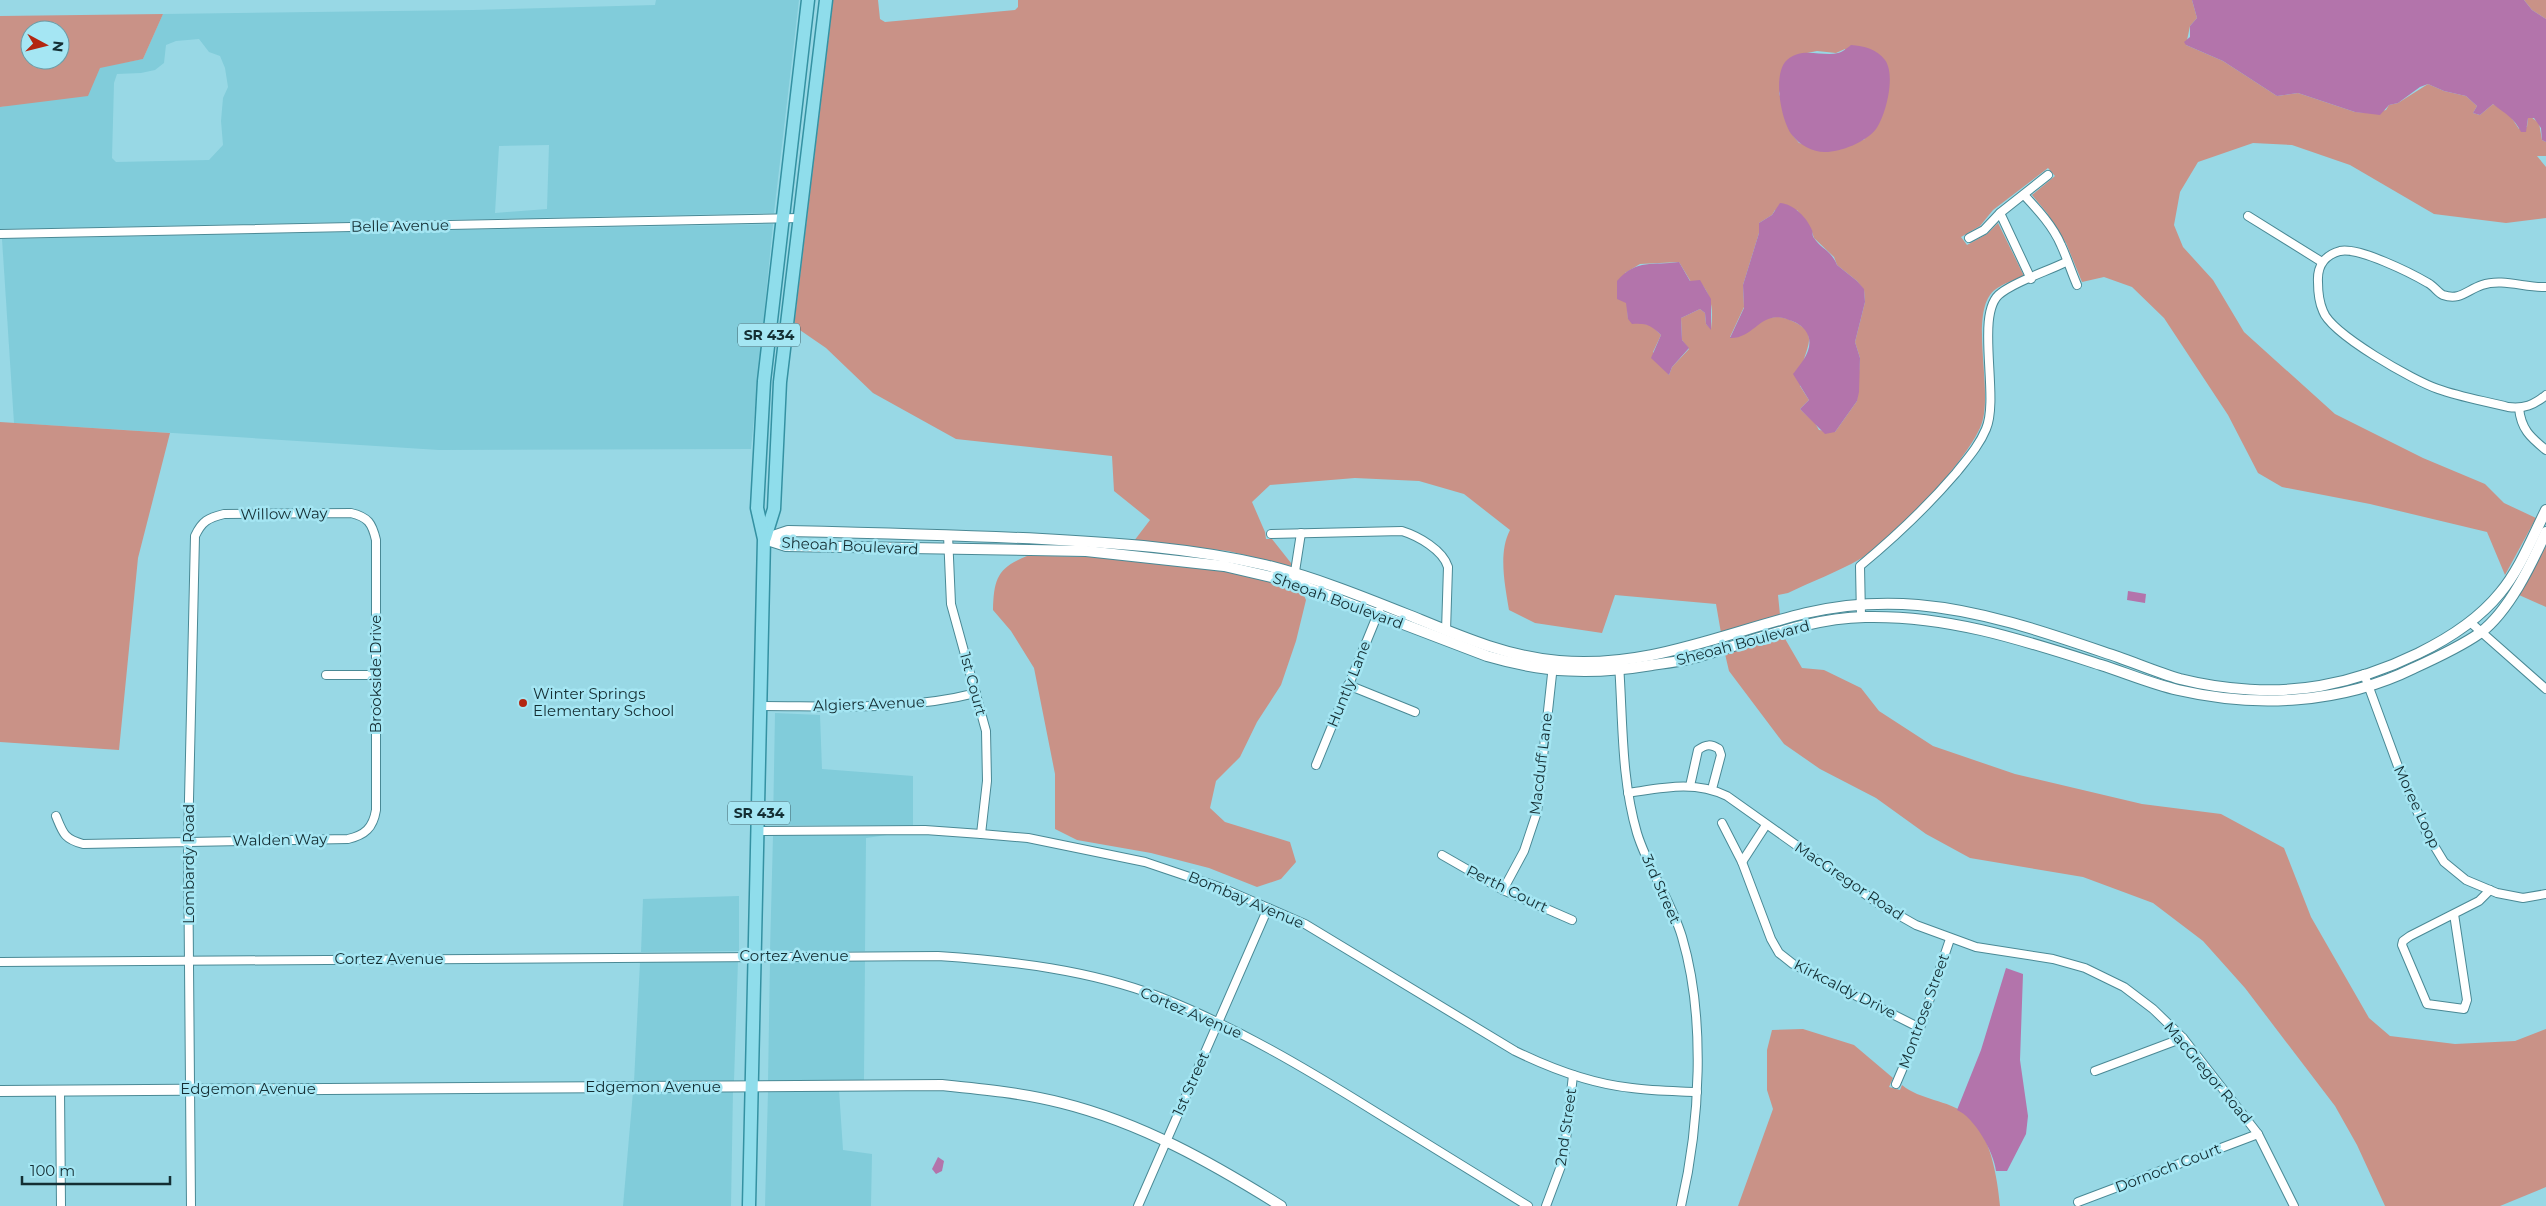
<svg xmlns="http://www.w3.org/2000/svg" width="2546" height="1206" font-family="Montserrat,sans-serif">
	<rect width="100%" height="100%" fill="#98d8e5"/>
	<g fill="#81ccda" fill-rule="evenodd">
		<path d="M656 0H799L774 213 0 229V107L7 106 100 67 143 59 163 14 473 10 655 5ZM199 39 209 52 220 56 225 68 228 87 223 98 221 121 223 145 209 160 116 162 112 158 114 83 117 74 141 73 155 70 164 63 166 45 176 41ZM549 145 547 209 495 213 499 146Z"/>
		<polygon points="773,224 751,449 439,450 14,423 2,239"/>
		<polygon points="775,713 820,715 822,769 913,776 913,825 773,825"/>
		<polygon points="887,835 866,838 865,951 770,951 773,836"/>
		<polygon points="739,896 739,951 641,952 643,899"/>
		<polygon points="738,961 734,1081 634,1082 640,962"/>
		<polygon points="770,961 865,961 864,1080 768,1081"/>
		<polygon points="839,1090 843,1150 872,1154 871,1206 765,1206 768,1091"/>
		<polygon points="733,1091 731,1206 623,1206 633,1092"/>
	</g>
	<g fill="#c99287" fill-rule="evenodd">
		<path d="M833 0H878L880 19 885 22 1015 10 1018 7V0H2192L2197 18 2190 26 2186 45 2223 61 2277 96 2298 93 2355 112 2373 113 2386 110 2389 105 2398 103 2428 84 2444 91 2466 96 2477 106 2473 113 2480 115 2493 104 2509 114 2519 129 2527 127 2528 118 2531 117 2539 123 2542 140 2546 142V156H2537L2546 167V218L2506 223 2434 214 2350 165 2292 145 2253 143 2198 162 2180 192 2174 225 2183 247 2213 280 2244 332 2335 414 2423 458 2485 484 2504 503 2536 518 2505 575 2487 532 2370 504 2282 487 2258 473 2228 415 2164 318 2132 287 2104 277 2082 282 2066 243 2047 213 2032 195 2055 176 2048 168 1993 210 1980 226 1961 237 1967 245 1987 234 1998 223 2024 276C2015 280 2004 283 1996 289 1966 310 1996 395 1980 428 1963 465 1895 538 1860 559 1838 572 1812 581 1788 593L1778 595 1780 615 1721 633 1716 604 1615 595 1602 633 1535 623 1509 610C1505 585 1498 553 1510 530L1464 494 1419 481 1355 478 1270 485 1252 502 1265 532 1266 539H1272L1291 563V566L1228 551 1134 541 1150 520 1114 491 1112 456 956 439 873 393 826 348 794 326ZM1845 49 1865 139 1835 150 1799 143 1791 133 1779 93 1797 55 1817 51 1836 53ZM1775 210H1797L1811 229 1814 238 1834 257 1837 265 1857 281 1864 290 1865 302 1855 342 1860 358 1857 401 1835 432 1819 430 1815 423 1800 409 1809 400 1800 386C1801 378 1801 367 1804 359 1811 339 1814 330 1790 320 1781 316 1772 316 1764 320 1751 327 1746 337 1730 337L1744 307 1743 285 1759 233V223L1772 215ZM1679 262 1691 282H1700C1713 297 1713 311 1711 329L1706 324 1705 313 1700 309 1681 318 1682 340 1689 349 1672 367 1669 375 1653 352 1661 335 1652 326 1628 319 1625 273 1640 264Z"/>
		<polygon points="2524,0 2546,0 2546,19 2532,10"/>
		<path d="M163 14 143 59 100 68 88 96 0 107V16ZM30 30H60V60H30Z"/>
		<polygon points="0,422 170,433 138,558 119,750 0,742"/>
		<polygon points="2546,546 2546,607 2519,595"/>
		<path d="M1027 556C1118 556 1216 560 1302 591L1306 600 1296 641 1281 685 1257 722 1240 757 1216 781 1210 808 1225 822 1290 842 1296 862 1281 879 1257 887 1209 868 1151 853 1077 840 1055 829V774L1034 668 1011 631 993 610C994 579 997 568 1027 556Z"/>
		<polygon points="1784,637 1802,668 1824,670 1861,688 1879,711 1933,746 2015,774 2142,804 2221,814 2284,848 2311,917 2369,1018 2390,1036 2455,1044 2515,1041 2546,1029 2546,1187 2500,1206 2385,1206 2357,1145 2335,1106 2245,988 2203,941 2153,903 2083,877 1970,858 1926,834 1876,798 1820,769 1784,744 1729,671 1725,654"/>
		<path d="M1803 1029 1854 1045 1893 1078 1889 1087 1900 1090 1902 1085C1920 1100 1948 1100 1966 1114 1991 1133 1997 1177 2000 1206H1738L1773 1109 1767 1090V1050L1772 1030Z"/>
	</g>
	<g fill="#b374ab">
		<path d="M2192 0H2524L2532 10 2546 19V142L2542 140 2541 128 2534 118H2528L2526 132H2521C2514 117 2505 114 2493 104L2480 115 2473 113 2477 106 2466 96 2444 91 2428 84 2420 87 2398 103 2389 105 2380 115 2355 112 2298 93 2277 96 2223 61 2186 45 2184 42 2190 37V26L2197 18Z"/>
		<path d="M1851 45C1864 46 1877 49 1885 60 1896 75 1886 115 1876 129 1866 142 1841 152 1825 152 1812 152 1800 145 1792 135 1781 121 1772 73 1787 60 1802 46 1822 57 1838 53 1843 52 1847 48 1851 45Z"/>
		<path d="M1780 203C1794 204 1807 218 1812 230 1813 233 1812 236 1814 238 1821 249 1831 250 1837 265L1857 281 1864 289 1865 302 1855 342 1860 358 1859 392 1857 401 1835 432 1825 434 1800 409 1809 400 1793 374C1802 362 1817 346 1805 330 1801 325 1796 322 1789 320 1761 308 1755 339 1730 338L1744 308 1743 285 1759 233V223L1772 215Z"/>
		<path d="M1679 262 1690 281 1700 280 1711 299V330L1706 324 1705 313 1700 309 1681 318 1682 340 1689 348 1672 367 1669 375 1651 358 1661 335C1651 325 1646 323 1632 324L1628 319 1626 303 1617 299V281C1637 258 1653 266 1679 262Z"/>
		<polygon points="2128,591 2146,594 2145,603 2127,600"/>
		<path d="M2006 968 2023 974 2020 1060 2028 1116 2026 1134 2007 1171H1996C1994 1152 1974 1117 1957 1110L1981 1050Z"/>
		<polygon points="938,1157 944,1161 942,1171 936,1174 932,1169"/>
	</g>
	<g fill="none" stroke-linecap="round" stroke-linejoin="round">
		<g stroke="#4a8995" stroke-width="10">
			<g id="minor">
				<path d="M2024 195C2038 210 2053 226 2061 245 2067 258 2071 271 2077 285"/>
				<polyline points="2000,213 2031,279"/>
				<polyline points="2248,216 2322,262"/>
				<polyline points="0,234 800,218"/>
				<polyline points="1969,238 1984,230 2000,213 2048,175"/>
				<path d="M2546 287C2526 288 2502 278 2482 285 2467 290 2460 301 2443 295 2438 293 2434 286 2428 283 2411 273 2359 247 2340 251 2325 255 2317 266 2318 282 2318 292 2319 302 2323 311 2331 334 2414 381 2438 389 2460 397 2485 401 2508 407 2524 409 2534 405 2546 395"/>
				<path d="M2519 408C2521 429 2530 437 2546 450"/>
				<path d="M1271 534 1402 531C1418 536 1443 550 1448 567L1446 631"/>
				<polyline points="948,535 951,604 986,731 987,781 981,834"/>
				<polyline points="1294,578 1301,533"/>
				<path d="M1861 617 1860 566C1895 537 1926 508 1956 473 1967 459 1979 446 1986 429 2000 397 1974 311 2001 293 2016 281 2048 271 2066 262"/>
				<polyline points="2470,622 2546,689"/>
				<path d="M1619 664C1623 721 1621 778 1637 833 1648 869 1671 900 1682 937 1706 1018 1700 1124 1681 1206"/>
				<polyline points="2364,674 2399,769 2427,834 2444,862 2466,880 2497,893 2523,898 2546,894"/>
				<polyline points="326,675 377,675"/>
				<polyline points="1348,685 1415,712"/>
				<path d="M761 706C833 706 906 711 976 693"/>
				<polyline points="1316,765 1379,611"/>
				<path d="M1690 786 1698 750C1706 744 1711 744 1719 749L1721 755 1712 789"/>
				<path d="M1628 793C1662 788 1694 780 1727 796L1879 904 1916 925 1976 947 2053 959 2085 968 2124 987 2153 1009 2183 1038 2258 1134 2294 1206"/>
				<path d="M56 816C63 833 64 839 83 844L348 839C365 835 373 828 376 810V540C372 523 368 517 351 513L224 514C208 518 202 521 195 536L188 843 191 1206"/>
				<polyline points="1722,823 1742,862 1771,939 1779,953 1793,964 1920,1028"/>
				<path d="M758 831 925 830 981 834 1028 838 1145 862 1222 888 1305 924 1515 1051C1552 1069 1591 1084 1632 1088 1653 1091 1675 1091 1697 1092"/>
				<polyline points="1442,855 1503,890 1572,920"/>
				<polyline points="1742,862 1766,825"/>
				<polyline points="1503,890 1524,851 1537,812 1553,665"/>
				<polyline points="2454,914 2467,1000 2464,1009 2427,1004 2402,945 2403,941 2410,936 2479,901 2490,890"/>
				<path d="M0 962 938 956C1012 961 1090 970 1160 997 1236 1027 1305 1068 1374 1111 1425 1142 1476 1174 1528 1206"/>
				<polyline points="2095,1071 2183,1038"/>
				<polyline points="1896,1084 1920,1028 1950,939"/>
				<polyline points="60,1090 61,1206"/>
				<polyline points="2078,1202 2258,1134"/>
				<polyline points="1138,1206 1268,908"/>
				<polyline points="1546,1206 1564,1158 1573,1075"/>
			</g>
		</g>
		<g stroke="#4a8995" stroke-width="12">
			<g id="tertiary">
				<path d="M764 539 788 531C873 533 957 535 1042 539 1117 543 1192 548 1265 565 1317 578 1366 598 1416 618 1462 637 1509 657 1559 661 1646 669 1724 633 1806 613 1841 605 1882 602 1918 605 1987 611 2053 635 2118 657 2138 664 2159 673 2180 679 2224 690 2275 694 2320 686 2381 675 2461 641 2500 593 2520 569 2532 538 2546 510"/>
				<path d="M764 539 786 546 1086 551 1224 566 1293 582 1487 656C1545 673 1592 675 1652 665 1667 663 1683 661 1697 657 1752 642 1807 618 1865 617 1948 615 2023 640 2101 665 2126 673 2152 684 2178 690 2256 708 2341 704 2414 668 2436 658 2460 647 2480 633 2509 611 2531 565 2546 532"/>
				<path d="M0 1091 942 1085C982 1089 1023 1093 1062 1103 1142 1123 1212 1163 1281 1206"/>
			</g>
		</g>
		<g stroke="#3491a2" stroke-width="15">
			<g id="primary">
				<polyline points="765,538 774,509 780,382 826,0"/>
				<polyline points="749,1206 764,539 757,508 764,381 808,0"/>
			</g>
		</g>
		<use href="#minor" stroke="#fff" stroke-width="8"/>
		<use href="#tertiary" stroke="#fff" stroke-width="10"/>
		<use href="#primary" stroke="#8fddeb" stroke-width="12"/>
	</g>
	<circle fill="#b32611" stroke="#a5e6f3" stroke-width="2" cx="523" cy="703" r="5"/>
	<g text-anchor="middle" stroke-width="5" stroke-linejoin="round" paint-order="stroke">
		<g fill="#a5e6f3" stroke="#40656d" stroke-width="1">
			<rect x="738" y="323.5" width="62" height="23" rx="4"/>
			<rect x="728" y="801.5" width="62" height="23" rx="4"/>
		</g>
		<g font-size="14" font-weight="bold" fill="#142e33">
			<text x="769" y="340">SR 434</text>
			<text x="759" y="818">SR 434</text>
		</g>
		<g font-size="15" fill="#142e33" stroke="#a5e6f3">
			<text transform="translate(400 226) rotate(-1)" y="5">Belle Avenue</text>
			<text transform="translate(284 514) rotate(-1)" y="5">Willow Way</text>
			<text transform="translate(850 546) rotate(3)" y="5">Sheoah Boulevard</text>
			<text transform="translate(1338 601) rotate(20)" y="5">Sheoah Boulevard</text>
			<text transform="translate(1743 643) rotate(-15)" y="5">Sheoah Boulevard</text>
			<text transform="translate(376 674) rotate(-90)" y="5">Brookside Drive</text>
			<text transform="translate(973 684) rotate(75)" y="5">1st Court</text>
			<text transform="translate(1349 684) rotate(-68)" y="5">Huntly Lane</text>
			<text transform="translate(869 704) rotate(-2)" y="5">Algiers Avenue</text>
			<text transform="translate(1541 764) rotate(-83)" y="5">Macduff Lane</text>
			<text transform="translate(2417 807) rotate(65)" y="5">Moree Loop</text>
			<text transform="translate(280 840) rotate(-1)" y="5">Walden Way</text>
			<text transform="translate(189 864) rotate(-90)" y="5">Lombardy Road</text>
			<text transform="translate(1849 881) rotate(34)" y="5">MacGregor Road</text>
			<text transform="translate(1507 889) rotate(26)" y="5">Perth Court</text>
			<text transform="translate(1661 889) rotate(66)" y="5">3rd Street</text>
			<text transform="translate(1246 900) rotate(23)" y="5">Bombay Avenue</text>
			<text x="794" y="961">Cortez Avenue</text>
			<text x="389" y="964">Cortez Avenue</text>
			<text transform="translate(1845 989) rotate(27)" y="5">Kirkcaldy Drive</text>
			<text transform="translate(1924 1011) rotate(-70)" y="5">Montrose Street</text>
			<text transform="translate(1191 1013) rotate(23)" y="5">Cortez Avenue</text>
			<text transform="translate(2208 1073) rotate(50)" y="5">MacGregor Road</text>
			<text transform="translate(1191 1084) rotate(-66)" y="5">1st Street</text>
			<text x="653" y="1092">Edgemon Avenue</text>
			<text x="248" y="1094">Edgemon Avenue</text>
			<text transform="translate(1566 1127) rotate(-82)" y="5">2nd Street</text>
			<text transform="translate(2168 1168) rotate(-21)" y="5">Dornoch Court</text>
		</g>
		<g font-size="15" fill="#142e33" stroke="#a5e6f3" text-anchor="start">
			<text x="533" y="699">Winter Springs<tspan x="533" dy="17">Elementary School</tspan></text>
		</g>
	</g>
	<g transform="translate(45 45) rotate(97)"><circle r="24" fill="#a5e6f3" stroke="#6b9ca6"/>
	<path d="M0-4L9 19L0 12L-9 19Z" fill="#b32611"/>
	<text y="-8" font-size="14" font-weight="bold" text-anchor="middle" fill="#142e33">N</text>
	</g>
	<path d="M22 1176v8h148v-8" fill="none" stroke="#142e33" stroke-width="2.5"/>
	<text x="30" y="1176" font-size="15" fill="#142e33" stroke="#a5e6f3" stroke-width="4" paint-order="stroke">100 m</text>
</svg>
